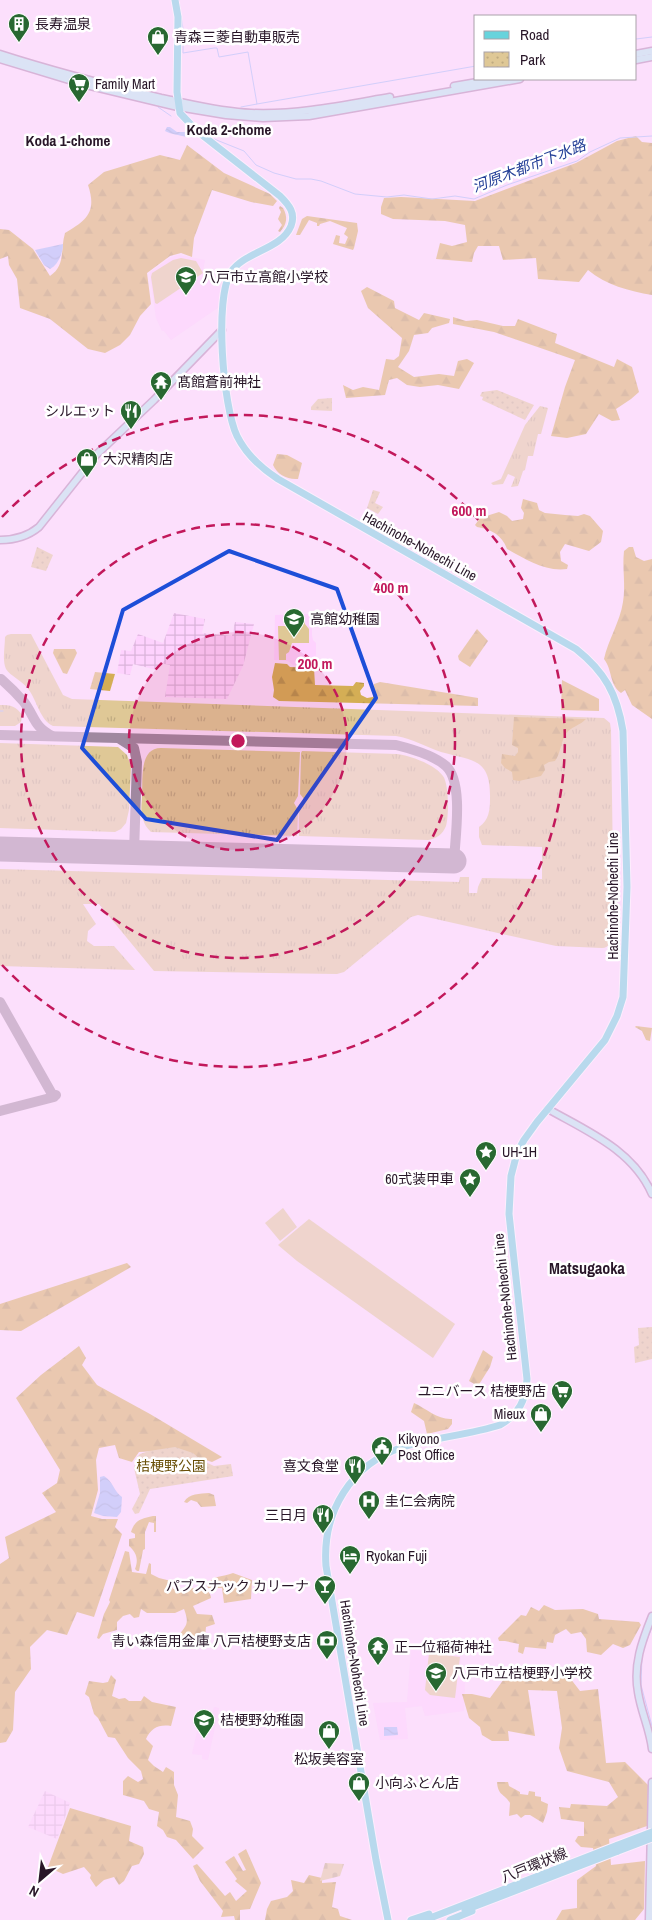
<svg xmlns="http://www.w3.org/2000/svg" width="652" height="1920" font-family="'Archivo Narrow','Noto Sans JP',sans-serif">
	<defs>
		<pattern id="industrial-grid" width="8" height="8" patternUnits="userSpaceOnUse" patternTransform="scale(1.25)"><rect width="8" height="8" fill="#fed2fe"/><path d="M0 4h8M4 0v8" fill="none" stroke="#dab4da"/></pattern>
		<pattern id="grass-tufts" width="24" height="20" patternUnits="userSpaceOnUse" patternTransform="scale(1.25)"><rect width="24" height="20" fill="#dfc896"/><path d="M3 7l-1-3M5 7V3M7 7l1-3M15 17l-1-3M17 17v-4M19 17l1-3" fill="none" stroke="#bfab81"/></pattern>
		<pattern id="forest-firs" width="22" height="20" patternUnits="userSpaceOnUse" patternTransform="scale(1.25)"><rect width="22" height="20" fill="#d4ae55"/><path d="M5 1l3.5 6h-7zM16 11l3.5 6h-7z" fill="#b6954a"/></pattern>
		<pattern id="cemetery-stones" width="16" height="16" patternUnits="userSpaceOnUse" patternTransform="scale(1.25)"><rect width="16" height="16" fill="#dfc896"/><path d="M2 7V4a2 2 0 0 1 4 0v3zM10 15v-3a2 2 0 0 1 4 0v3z" fill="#bfab81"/></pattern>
		<pattern id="park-dots" width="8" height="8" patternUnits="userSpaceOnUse" patternTransform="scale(1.25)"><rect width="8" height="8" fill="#dfc896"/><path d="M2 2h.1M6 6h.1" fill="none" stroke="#bfab81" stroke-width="1.8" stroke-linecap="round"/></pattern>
		<pattern id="water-waves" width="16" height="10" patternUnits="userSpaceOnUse" patternTransform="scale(1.25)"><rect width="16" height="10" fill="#a0bbf9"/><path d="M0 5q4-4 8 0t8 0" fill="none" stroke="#8aa0d5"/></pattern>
	</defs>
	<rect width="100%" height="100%" fill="#fcdffc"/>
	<g fill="#fed2fe">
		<polygon points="178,255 205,260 203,270 215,286 220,287 219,307 171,340 164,331 162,331 156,318 150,276 150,272 170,258"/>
		<polygon points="309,614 312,618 312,635 313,640 316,643 316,665 293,665 288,661 274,660 275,615"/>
		<polygon points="411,1650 461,1655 459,1678 465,1681 464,1711 425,1716 422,1706 405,1708 408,1739 380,1740 373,1703 407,1702"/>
		<polygon points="214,1707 219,1708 208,1760 202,1759 202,1755 192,1754 199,1723 210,1725"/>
	</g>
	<g fill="url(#industrial-grid)">
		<polygon points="174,613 205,619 202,633 232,636 235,622 254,624 243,666 227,699 165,697 170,665 159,663 157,670 133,664 130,675 117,673 121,650 131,651 138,634 163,643"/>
		<polygon points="45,1791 70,1803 57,1839 28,1827"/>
	</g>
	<g fill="url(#grass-tufts)">
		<polygon points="540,406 548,408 541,434 538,434 533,456 528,456 525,470 523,471 518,486 511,487 515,477 508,474 503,484 493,485 491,483 501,479 525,425"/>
		<polygon points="366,511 411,536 406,547 362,523"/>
		<path d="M11 634H31L63 695 72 699 604 718 610 723 611 730 614 933C613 940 609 948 602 948L556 946 418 915 411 917 344 972 337 974 154 971 99 904H83L96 924 88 931 87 941 94 946H114L135 970 0 966V869L459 882 460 877H469V893H477L478 887 482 878 542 879V847L482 845 479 837V827C489 820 490 810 490 799 491 757 472 761 441 752 426 747 413 739 396 736L53 726C40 720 37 701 29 690 23 681 10 676 6 669 2 660 5 647 5 637L7 635Z"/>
		<path d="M0 705C11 705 16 706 22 715L21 722 15 726H0Z"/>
		<polygon points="0,743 118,747 127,755 131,766 129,810 126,823 121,829 115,832 0,828"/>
		<path d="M161 748 300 752 298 796 294 803 298 810 297 836 151 832C147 828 144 824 143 819 140 811 142 802 142 795 143 779 139 748 161 748Z"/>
		<path d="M302 751 397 754C411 756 434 764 443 776 449 784 449 816 446 826 443 834 436 839 428 840L299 836V809L304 804V799L300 794 301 753Z"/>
	</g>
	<g fill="url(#forest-firs)">
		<path d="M636 136 642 142 652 143V295C629 291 606 285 588 270L579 282 538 279 536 258 503 260 499 246H478L474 253 472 262 436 259 440 243 452 246 467 242 465 225 445 221 393 219 381 214V207L384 198 401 197 475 201 576 163 617 141Z"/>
		<path d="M187 145 224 173 270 194 277 201 273 206 251 202 212 190 194 238 192 257 181 253 170 256 147 273 151 304 140 316 130 335 120 345 105 353 88 349 50 319 20 308 17 279 9 265 8 256 0 259V229L9 230 33 249 50 276C66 265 60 250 65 233 87 220 97 212 88 185L104 172 160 155 180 160Z"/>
		<path d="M280 206 283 208C288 217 287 224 280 232L278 231 282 225 278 219 281 212 279 208Z"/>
		<polygon points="307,216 357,223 358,231 354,248 353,250 333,244 336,235 340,236 339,243 345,244 348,237 344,234 347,228 330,221 320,224 319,226 317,226 317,223 309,220 300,235 296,235 302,219"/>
		<polygon points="367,287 394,301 395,308 419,320 424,313 450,319 449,323 432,328 428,333 414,335 409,351 398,367 414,377 439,374 454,376 458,361 467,359 474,363 459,389 438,385 420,387 407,385 397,378 389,380 385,395 346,398 343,385 353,390 363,387 379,390 386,359 394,360 399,356 402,338 368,308 361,291"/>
		<polygon points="453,317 466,321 477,320 503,326 515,326 518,319 557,334 555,343 614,367 617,359 632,367 639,392 631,399 616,409 620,420 612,421 599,414 586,434 567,438 551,436 565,387 575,360 494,332 453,324"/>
		<path d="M277 454 287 455 302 463 298 479C287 480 277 474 273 465Z"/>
		<path d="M523 499 537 503 539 510 545 513 565 515 578 516 584 514 590 516 603 531 601 542 589 551 565 544 560 552 561 561 568 565 567 569C545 572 525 559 507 549 502 535 491 529 477 527L475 525 480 518 499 512 507 516 512 521 523 519 524 513 521 508Z"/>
		<path d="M629 547H633L636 557 644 561 652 559V719L632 705 625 690 621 693C609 684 613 671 604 659 608 640 620 622 623 602 626 585 622 568 624 551Z"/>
		<polygon points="477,629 488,641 470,667 459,660 458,656"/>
		<polygon points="54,649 75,649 77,653 67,674 63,673 53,653"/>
		<polygon points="275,663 287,664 290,667 314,668 315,685 353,686 356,682 364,683 364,686 360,691 361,695 367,698 373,697 374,684 380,682 478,698 478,706 279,701 273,697 274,690 272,677"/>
		<polygon points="95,672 115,674 110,691 90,689"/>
		<polygon points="562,680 599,699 599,711 561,710"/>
		<path d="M514 717 586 719C581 725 570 727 566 734 560 743 561 753 555 761L549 762 544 765 545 770 541 776 519 781 513 780 512 772 505 768 501 763 502 754 515 756 518 752V748L512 745Z"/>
		<polygon points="636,1026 652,1028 650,1041 646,1040 642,1031 635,1027"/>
		<polygon points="127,1263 131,1267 21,1331 0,1330 0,1304"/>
		<polygon points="79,1346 86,1358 82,1365 97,1385 150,1414 222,1457 212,1462 175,1450 139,1452 132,1462 119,1458 115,1445 99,1448 96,1460 98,1490 91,1516 102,1519 118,1519 115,1527 122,1534 94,1617 77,1612 67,1635 47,1630 30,1647 31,1669 15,1692 13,1730 6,1742 0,1743 0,1564 9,1558 5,1537 56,1512 42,1493 57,1483 60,1470 16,1398 41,1375"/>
		<polygon points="483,1350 493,1357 490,1367 478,1386 469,1381"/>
		<path d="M414 1403C427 1409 438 1420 452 1419V1424L448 1429 427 1434 424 1421 411 1412Z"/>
		<path d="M209 1493 214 1495 216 1506 201 1507 197 1502 191 1500 187 1503 184 1502C189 1493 200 1494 209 1493Z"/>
		<path d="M153 1516H156V1532H154V1523L149 1522 145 1532V1549L143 1550 139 1571H137L135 1569C139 1559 136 1552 129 1546V1539L135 1538V1534L131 1532C135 1519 142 1519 153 1516Z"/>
		<path d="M125 1551 129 1552 132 1572 146 1574 149 1563 151 1564V1574L159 1578 171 1581 173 1589 195 1588 201 1586C206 1589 211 1593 211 1598L193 1606 197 1614 212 1615 215 1624 206 1627 205 1637 185 1642H177V1638C186 1625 190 1625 184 1609L175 1613H147L141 1609 139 1617 134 1618 130 1614 123 1616 117 1622V1630L103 1634 99 1639 97 1638 104 1614 110 1602 109 1600Z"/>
		<path d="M233 1573 252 1580 251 1599 224 1603 222 1588H208L207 1585C213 1575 223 1577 233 1573Z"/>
		<polygon points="544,1605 555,1610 583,1609 598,1614 599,1619 639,1622 641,1625 630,1645 623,1648 613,1644 601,1655 587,1652 586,1639 581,1632 571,1634 566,1629 555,1635 553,1643 547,1642 546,1649 525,1647 523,1654 518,1652 519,1644 505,1641 499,1641 498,1638 521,1615 526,1616 531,1607 539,1611"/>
		<path d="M111 1675 116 1680 112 1696 119 1699 125 1698 129 1701H141L144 1696 152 1702 176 1707 171 1726C159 1724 151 1728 146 1739L153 1746 148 1760 154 1766 163 1772 166 1767 174 1772V1785L178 1795 176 1817 190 1821 193 1829 192 1836 204 1848 193 1859 176 1840 167 1837 163 1830 157 1826 159 1812 149 1809 144 1801 123 1795V1781L128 1776 138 1782 143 1779 141 1771 128 1758 115 1738 108 1737 98 1718 94 1714 89 1697 85 1694 89 1681 103 1683 108 1682Z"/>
		<polygon points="570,1678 580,1691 598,1689 606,1763 625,1762 648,1785 647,1826 609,1839 611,1865 645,1861 644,1909 635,1920 556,1920 562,1910 577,1908 577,1880 596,1866 593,1848 581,1847 575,1841 578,1836 584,1836 584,1822 561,1819 559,1807 570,1808 571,1804 607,1806 618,1797 609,1782 567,1771 559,1748 562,1728 557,1691 528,1690 535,1736 508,1731 509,1741 492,1741 482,1735 480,1727 469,1718 462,1694 472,1694 490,1698 504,1679"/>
		<path d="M497 1782H508L509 1786 520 1792V1794L528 1795 529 1791 535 1792V1796L541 1797V1801L548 1804 547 1812 543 1823 530 1815H525L521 1818 517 1814 509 1816 510 1803C504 1793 498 1796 497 1782Z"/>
		<polygon points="70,1808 131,1826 129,1841 143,1847 144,1854 139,1864 132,1866 124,1881 119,1885 114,1877 104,1880 96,1887 90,1878 91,1875 84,1867 63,1874 48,1867"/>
		<polygon points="246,1849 261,1883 250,1909 240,1910 240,1920 235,1920 234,1916 221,1917 223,1911 200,1881 193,1866 197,1864 225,1896 230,1892 236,1901 247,1891 235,1881 237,1879 225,1862 234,1856 243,1871 246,1870 238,1854"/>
		<polygon points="309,1875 322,1878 322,1883 336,1882 332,1907 338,1909 340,1916 352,1920 265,1920 267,1909 271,1901 287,1897 293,1891 291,1880 304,1883"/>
	</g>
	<polygon fill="url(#cemetery-stones)" points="325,1863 344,1864 340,1876 320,1881"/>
	<g fill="url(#park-dots)">
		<polygon points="497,390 534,405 525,420 482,400 483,397 480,396 482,392"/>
		<polygon points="332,398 332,411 311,410 311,407 318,399"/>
		<polygon points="373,490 380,492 375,503 383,507 378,514 367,508"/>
		<polygon points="37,547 53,555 46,571 31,567"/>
		<polygon points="652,1327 652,1359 635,1363 634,1347 639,1345 638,1328"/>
		<polygon points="175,1447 193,1453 201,1460 214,1466 231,1464 233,1476 150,1489 139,1513 135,1514 132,1509 140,1494 134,1468 137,1457 140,1454 149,1451"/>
	</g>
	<g fill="#dfc896">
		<polygon points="181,258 196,261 203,273 157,304 155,303 151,277 152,273 173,260"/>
		<polygon points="296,616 304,616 305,624 309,629 309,643 292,643 289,652 286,654 286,660 279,660 278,626 296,626"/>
		<polygon points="283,1208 297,1227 280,1241 265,1223"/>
		<polygon points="309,1219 455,1324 433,1358 297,1261 278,1245"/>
		<polygon points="429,1653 460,1657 455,1698 430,1695 425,1690"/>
	</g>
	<g fill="url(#water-waves)">
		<path d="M167 127H170L177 132H185L188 135 186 137C180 135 170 134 165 131Z"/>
		<path d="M63 244C63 253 58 265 50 269L44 265 35 250Z"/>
		<path d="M104 1476C113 1481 114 1492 122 1497L121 1512 117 1517 103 1516 94 1513 100 1493V1477Z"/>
		<polygon points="384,1727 397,1727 398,1735 384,1736"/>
	</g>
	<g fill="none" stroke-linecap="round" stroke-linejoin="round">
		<g stroke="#a0bbf9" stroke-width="1">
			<polyline points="179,0 183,29"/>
			<polyline points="183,39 183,53 214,48 217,48 219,57 248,52 257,104 241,107"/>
			<polyline points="636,39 652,37"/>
			<polyline points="257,104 476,66"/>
			<polyline points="158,107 171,116"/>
			<polyline points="214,139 244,151 256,165 274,173 296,179 311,179 321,181 355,194 387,197 404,195 432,199 455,196 474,199 507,185 577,161 590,152 620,138 652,136"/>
			<polyline points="0,711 3,711"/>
			<polyline points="645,1645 652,1627"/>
			<polyline points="642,1656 641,1685 652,1726"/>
		</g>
		<g stroke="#a088a0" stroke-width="10">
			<path d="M1 679C9 686 17 694 24 702 35 717 34 727 52 736"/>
			<path d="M0 735 396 745C412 749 434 755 446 766 464 783 455 838 454 861"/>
			<polyline points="120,739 134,748 137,762 134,852"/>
			<polyline points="0,1002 52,1094 56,1095"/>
			<polyline points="0,1111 54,1097"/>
		</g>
		<polyline stroke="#a088a0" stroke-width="25" points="0,849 454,861"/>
		<g stroke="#ad80ad" stroke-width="9">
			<g id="secondary">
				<path d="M0 54C53 71 107 85 161 98 191 104 221 112 251 113 298 115 344 105 390 97"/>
				<polyline points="636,54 652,51"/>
				<polyline points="0,59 82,84 178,107 226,115 263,118 309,116 520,79"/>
				<polyline points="636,60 652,57"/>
				<polyline points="454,86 495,79"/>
				<path d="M0 540C15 540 27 537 39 527L97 454 154 400 222 330"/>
				<path d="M548 1109C587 1131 633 1150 652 1194"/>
				<path d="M652 1616C642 1641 633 1665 638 1692 641 1712 650 1730 652 1749"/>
				<polyline points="649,1920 652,1782"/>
			</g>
		</g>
		<g stroke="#fff" stroke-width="9">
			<g id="primary">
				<path d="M175 0 178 17 177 92 180 113 197 131 280 196C289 205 296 213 291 226 281 250 245 251 231 272 214 298 223 407 237 436 246 454 261 468 278 479L576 649C605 672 617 694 623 731L627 887 623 997 617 1016 605 1040 537 1122 524 1140 517 1153 511 1176 509 1214 527 1379C526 1400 519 1414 500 1425 469 1435 435 1437 403 1447 351 1464 322 1512 326 1566L376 1860 388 1920"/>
				<polyline points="465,1910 618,1851"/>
				<polyline points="411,1920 429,1914"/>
				<polyline points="425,1920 618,1845"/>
				<polyline points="450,1920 472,1911"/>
			</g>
		</g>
		<use href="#secondary" stroke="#b3e9ee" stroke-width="6"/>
		<use href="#primary" stroke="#67d3dc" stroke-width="7"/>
		<g stroke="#fff" stroke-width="9" stroke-linecap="butt">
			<g id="primary-bridge">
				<polyline points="618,1845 652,1832"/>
				<polyline points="618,1851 652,1838"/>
			</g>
		</g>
		<use href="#primary-bridge" stroke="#67d3dc" stroke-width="7"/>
	</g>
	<path d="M0 0H652V1920H0ZM229 551 337 589 376 698 277 840 146 819 82 748 123 610Z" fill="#fcdffc" fill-opacity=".55" fill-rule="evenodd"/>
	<path fill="none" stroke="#1d4ed8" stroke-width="4" stroke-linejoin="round" d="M229 551 337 589 376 698 277 840 146 819 82 748 123 610Z"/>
	<circle cx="238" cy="741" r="109" fill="#c2185b" fill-opacity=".12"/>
	<g fill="none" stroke="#c2185b" stroke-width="2.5" stroke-dasharray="9 6">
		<circle cx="238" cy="741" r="109"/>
		<circle cx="238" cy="741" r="217"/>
		<path d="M2 517A326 326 0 1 1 2 965"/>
	</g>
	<defs>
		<g id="building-pin" transform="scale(1.125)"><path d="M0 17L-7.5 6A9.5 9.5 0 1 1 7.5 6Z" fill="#286831" stroke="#fff"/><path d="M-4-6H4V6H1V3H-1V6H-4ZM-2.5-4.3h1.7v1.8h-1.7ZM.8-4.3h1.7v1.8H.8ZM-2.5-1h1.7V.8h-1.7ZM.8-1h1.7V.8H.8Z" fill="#fff"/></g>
		<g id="shop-pin" transform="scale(1.125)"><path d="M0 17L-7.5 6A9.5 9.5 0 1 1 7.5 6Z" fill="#286831" stroke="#fff"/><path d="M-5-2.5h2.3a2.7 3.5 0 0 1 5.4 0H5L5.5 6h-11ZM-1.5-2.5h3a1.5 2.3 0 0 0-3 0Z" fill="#fff"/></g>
		<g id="supermarket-pin" transform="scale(1.125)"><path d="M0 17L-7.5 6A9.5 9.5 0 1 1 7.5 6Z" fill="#286831" stroke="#fff"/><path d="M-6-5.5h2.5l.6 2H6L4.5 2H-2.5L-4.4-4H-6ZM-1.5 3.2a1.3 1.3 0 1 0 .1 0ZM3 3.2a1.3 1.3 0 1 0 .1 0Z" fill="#fff"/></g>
		<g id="school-pin" transform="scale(1.125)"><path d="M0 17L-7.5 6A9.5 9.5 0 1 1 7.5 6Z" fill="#286831" stroke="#fff"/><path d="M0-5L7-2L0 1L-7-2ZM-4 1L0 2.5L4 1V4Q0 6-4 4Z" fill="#fff"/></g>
		<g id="temple-pin" transform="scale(1.125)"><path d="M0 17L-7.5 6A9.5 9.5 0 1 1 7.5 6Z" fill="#286831" stroke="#fff"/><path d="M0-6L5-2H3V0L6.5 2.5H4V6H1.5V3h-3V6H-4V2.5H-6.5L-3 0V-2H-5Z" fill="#fff"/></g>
		<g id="restaurant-pin" transform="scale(1.125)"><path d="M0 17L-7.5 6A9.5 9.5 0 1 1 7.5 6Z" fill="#286831" stroke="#fff"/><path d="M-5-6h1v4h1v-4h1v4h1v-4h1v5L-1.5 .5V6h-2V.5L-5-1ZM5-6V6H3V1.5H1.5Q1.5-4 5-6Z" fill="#fff"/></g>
		<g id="sight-pin" transform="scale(1.125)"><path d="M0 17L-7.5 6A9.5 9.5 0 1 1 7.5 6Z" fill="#286831" stroke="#fff"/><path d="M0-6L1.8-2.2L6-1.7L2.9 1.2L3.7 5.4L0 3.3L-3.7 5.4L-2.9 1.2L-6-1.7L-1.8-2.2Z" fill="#fff"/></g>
		<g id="civic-pin" transform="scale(1.125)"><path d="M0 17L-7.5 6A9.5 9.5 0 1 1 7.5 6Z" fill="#286831" stroke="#fff"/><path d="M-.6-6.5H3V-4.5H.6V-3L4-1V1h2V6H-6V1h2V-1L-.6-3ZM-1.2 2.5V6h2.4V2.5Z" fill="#fff"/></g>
		<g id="hospital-pin" transform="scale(1.125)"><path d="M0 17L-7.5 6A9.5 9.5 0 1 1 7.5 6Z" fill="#286831" stroke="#fff"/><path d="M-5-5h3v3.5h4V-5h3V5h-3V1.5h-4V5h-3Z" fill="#fff"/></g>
		<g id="hotel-pin" transform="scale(1.125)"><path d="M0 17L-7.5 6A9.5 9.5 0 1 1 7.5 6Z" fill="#286831" stroke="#fff"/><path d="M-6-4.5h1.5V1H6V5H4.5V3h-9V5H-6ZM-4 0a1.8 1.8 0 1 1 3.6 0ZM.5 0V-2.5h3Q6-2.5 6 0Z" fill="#fff"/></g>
		<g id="bar-pin" transform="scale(1.125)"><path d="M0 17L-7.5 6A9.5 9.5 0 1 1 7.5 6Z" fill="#286831" stroke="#fff"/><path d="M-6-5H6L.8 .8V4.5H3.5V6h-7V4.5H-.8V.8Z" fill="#fff"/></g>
		<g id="bank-pin" transform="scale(1.125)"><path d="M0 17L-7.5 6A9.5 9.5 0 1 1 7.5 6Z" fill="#286831" stroke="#fff"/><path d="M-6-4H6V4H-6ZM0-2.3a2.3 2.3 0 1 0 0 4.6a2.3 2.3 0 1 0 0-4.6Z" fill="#fff"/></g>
	</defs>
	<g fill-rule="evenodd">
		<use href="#building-pin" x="19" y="24"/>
		<use href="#shop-pin" x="158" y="37"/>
		<use href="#supermarket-pin" x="79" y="84"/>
		<use href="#school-pin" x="186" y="277"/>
		<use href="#temple-pin" x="161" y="382"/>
		<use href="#restaurant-pin" x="131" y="411"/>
		<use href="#shop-pin" x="87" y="459"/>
		<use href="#school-pin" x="294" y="619"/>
		<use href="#sight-pin" x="486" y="1152"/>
		<use href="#sight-pin" x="470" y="1179"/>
		<use href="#supermarket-pin" x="562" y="1391"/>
		<use href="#shop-pin" x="541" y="1414"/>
		<use href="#civic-pin" x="382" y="1447"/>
		<use href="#restaurant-pin" x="355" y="1466"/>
		<use href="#hospital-pin" x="369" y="1501"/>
		<use href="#restaurant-pin" x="323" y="1515"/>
		<use href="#hotel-pin" x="350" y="1556"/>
		<use href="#bar-pin" x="325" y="1586"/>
		<use href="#bank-pin" x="327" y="1641"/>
		<use href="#temple-pin" x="378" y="1647"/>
		<use href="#school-pin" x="436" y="1673"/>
		<use href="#school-pin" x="204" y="1720"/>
		<use href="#shop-pin" x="329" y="1731"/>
		<use href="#shop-pin" x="359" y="1783"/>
	</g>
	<g text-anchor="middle" stroke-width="5" stroke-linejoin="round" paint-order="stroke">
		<g font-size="14" fill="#281628" stroke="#fff" text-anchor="start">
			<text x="35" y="29">長寿温泉</text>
			<text x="174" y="42">青森三菱自動車販売</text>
			<text x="95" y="89">Family Mart</text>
			<text x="202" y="282">八戸市立高館小学校</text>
			<text x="177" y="387">髙館蒼前神社</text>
			<text x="115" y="416" text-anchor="end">シルエット</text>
			<text x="103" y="464">大沢精肉店</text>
			<text x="310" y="624">高館幼稚園</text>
			<text x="502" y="1157">UH-1H</text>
			<text x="454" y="1184" text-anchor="end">60式装甲車</text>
			<text x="546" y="1396" text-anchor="end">ユニバース 桔梗野店</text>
			<text x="525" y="1419" text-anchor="end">Mieux</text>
			<text x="398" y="1444">Kikyono<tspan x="398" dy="16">Post Office</tspan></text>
			<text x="339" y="1471" text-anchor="end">喜文食堂</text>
			<text x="385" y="1506">圭仁会病院</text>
			<text x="307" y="1520" text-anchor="end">三日月</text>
			<text x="366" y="1561">Ryokan Fuji</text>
			<text x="309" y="1591" text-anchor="end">パブスナック カリーナ</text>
			<text x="311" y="1646" text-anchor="end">青い森信用金庫 八戸桔梗野支店</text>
			<text x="394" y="1652">正一位稲荷神社</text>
			<text x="452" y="1678">八戸市立桔梗野小学校</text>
			<text x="220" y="1725">桔梗野幼稚園</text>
			<text x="329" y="1764" text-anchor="middle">松坂美容室</text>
			<text x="375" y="1788">小向ふとん店</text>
		</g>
		<g font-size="14" fill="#281628" stroke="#fff">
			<text transform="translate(420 546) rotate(29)" y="5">Hachinohe-Nohechi Line</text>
			<text transform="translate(613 896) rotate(-90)" y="5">Hachinohe-Nohechi Line</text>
			<text transform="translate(505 1297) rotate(-96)" y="5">Hachinohe-Nohechi Line</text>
			<text transform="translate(355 1663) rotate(81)" y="5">Hachinohe-Nohechi Line</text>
			<text transform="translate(534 1865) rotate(-22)" y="5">八戸環状線</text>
		</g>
		<g font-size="14" fill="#6a5008" stroke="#fff">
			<text x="171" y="1471">桔梗野公園</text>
		</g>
		<g font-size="15" font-weight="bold" fill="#281628" stroke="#fff">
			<text x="229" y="135">Koda 2-chome</text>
			<text x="68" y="146">Koda 1-chome</text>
		</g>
		<g font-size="15" font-style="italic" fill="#244097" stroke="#fff">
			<text transform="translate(529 166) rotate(-21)" y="5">河原木都市下水路</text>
		</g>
		<g font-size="16" font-weight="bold" fill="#281628" stroke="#fff">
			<text x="587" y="1274">Matsugaoka</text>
		</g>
	</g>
	<circle cx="238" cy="741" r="8" fill="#c2185b" stroke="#fff" stroke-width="2.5"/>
	<g font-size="15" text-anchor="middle" font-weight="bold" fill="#c2185b" stroke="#fff" stroke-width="5" stroke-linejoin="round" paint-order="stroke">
		<text x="469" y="516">600 m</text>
		<text x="391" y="593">400 m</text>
		<text x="315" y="669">200 m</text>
	</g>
	<rect x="474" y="15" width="162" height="65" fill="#ffffff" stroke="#a9a2a9"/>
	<rect x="484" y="31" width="25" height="8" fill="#67d3dc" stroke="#a9a2a9"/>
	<text x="520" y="40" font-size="15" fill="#281628">Road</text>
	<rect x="484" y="52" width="25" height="15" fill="url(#park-dots)" stroke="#a9a2a9"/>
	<text x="520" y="65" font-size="15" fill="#281628">Park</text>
	<g transform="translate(40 1880) rotate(208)" stroke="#ffffff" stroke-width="4" paint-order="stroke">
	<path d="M0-4L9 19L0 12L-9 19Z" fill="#281628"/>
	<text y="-8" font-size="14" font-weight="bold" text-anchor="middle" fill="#281628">N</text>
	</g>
</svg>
